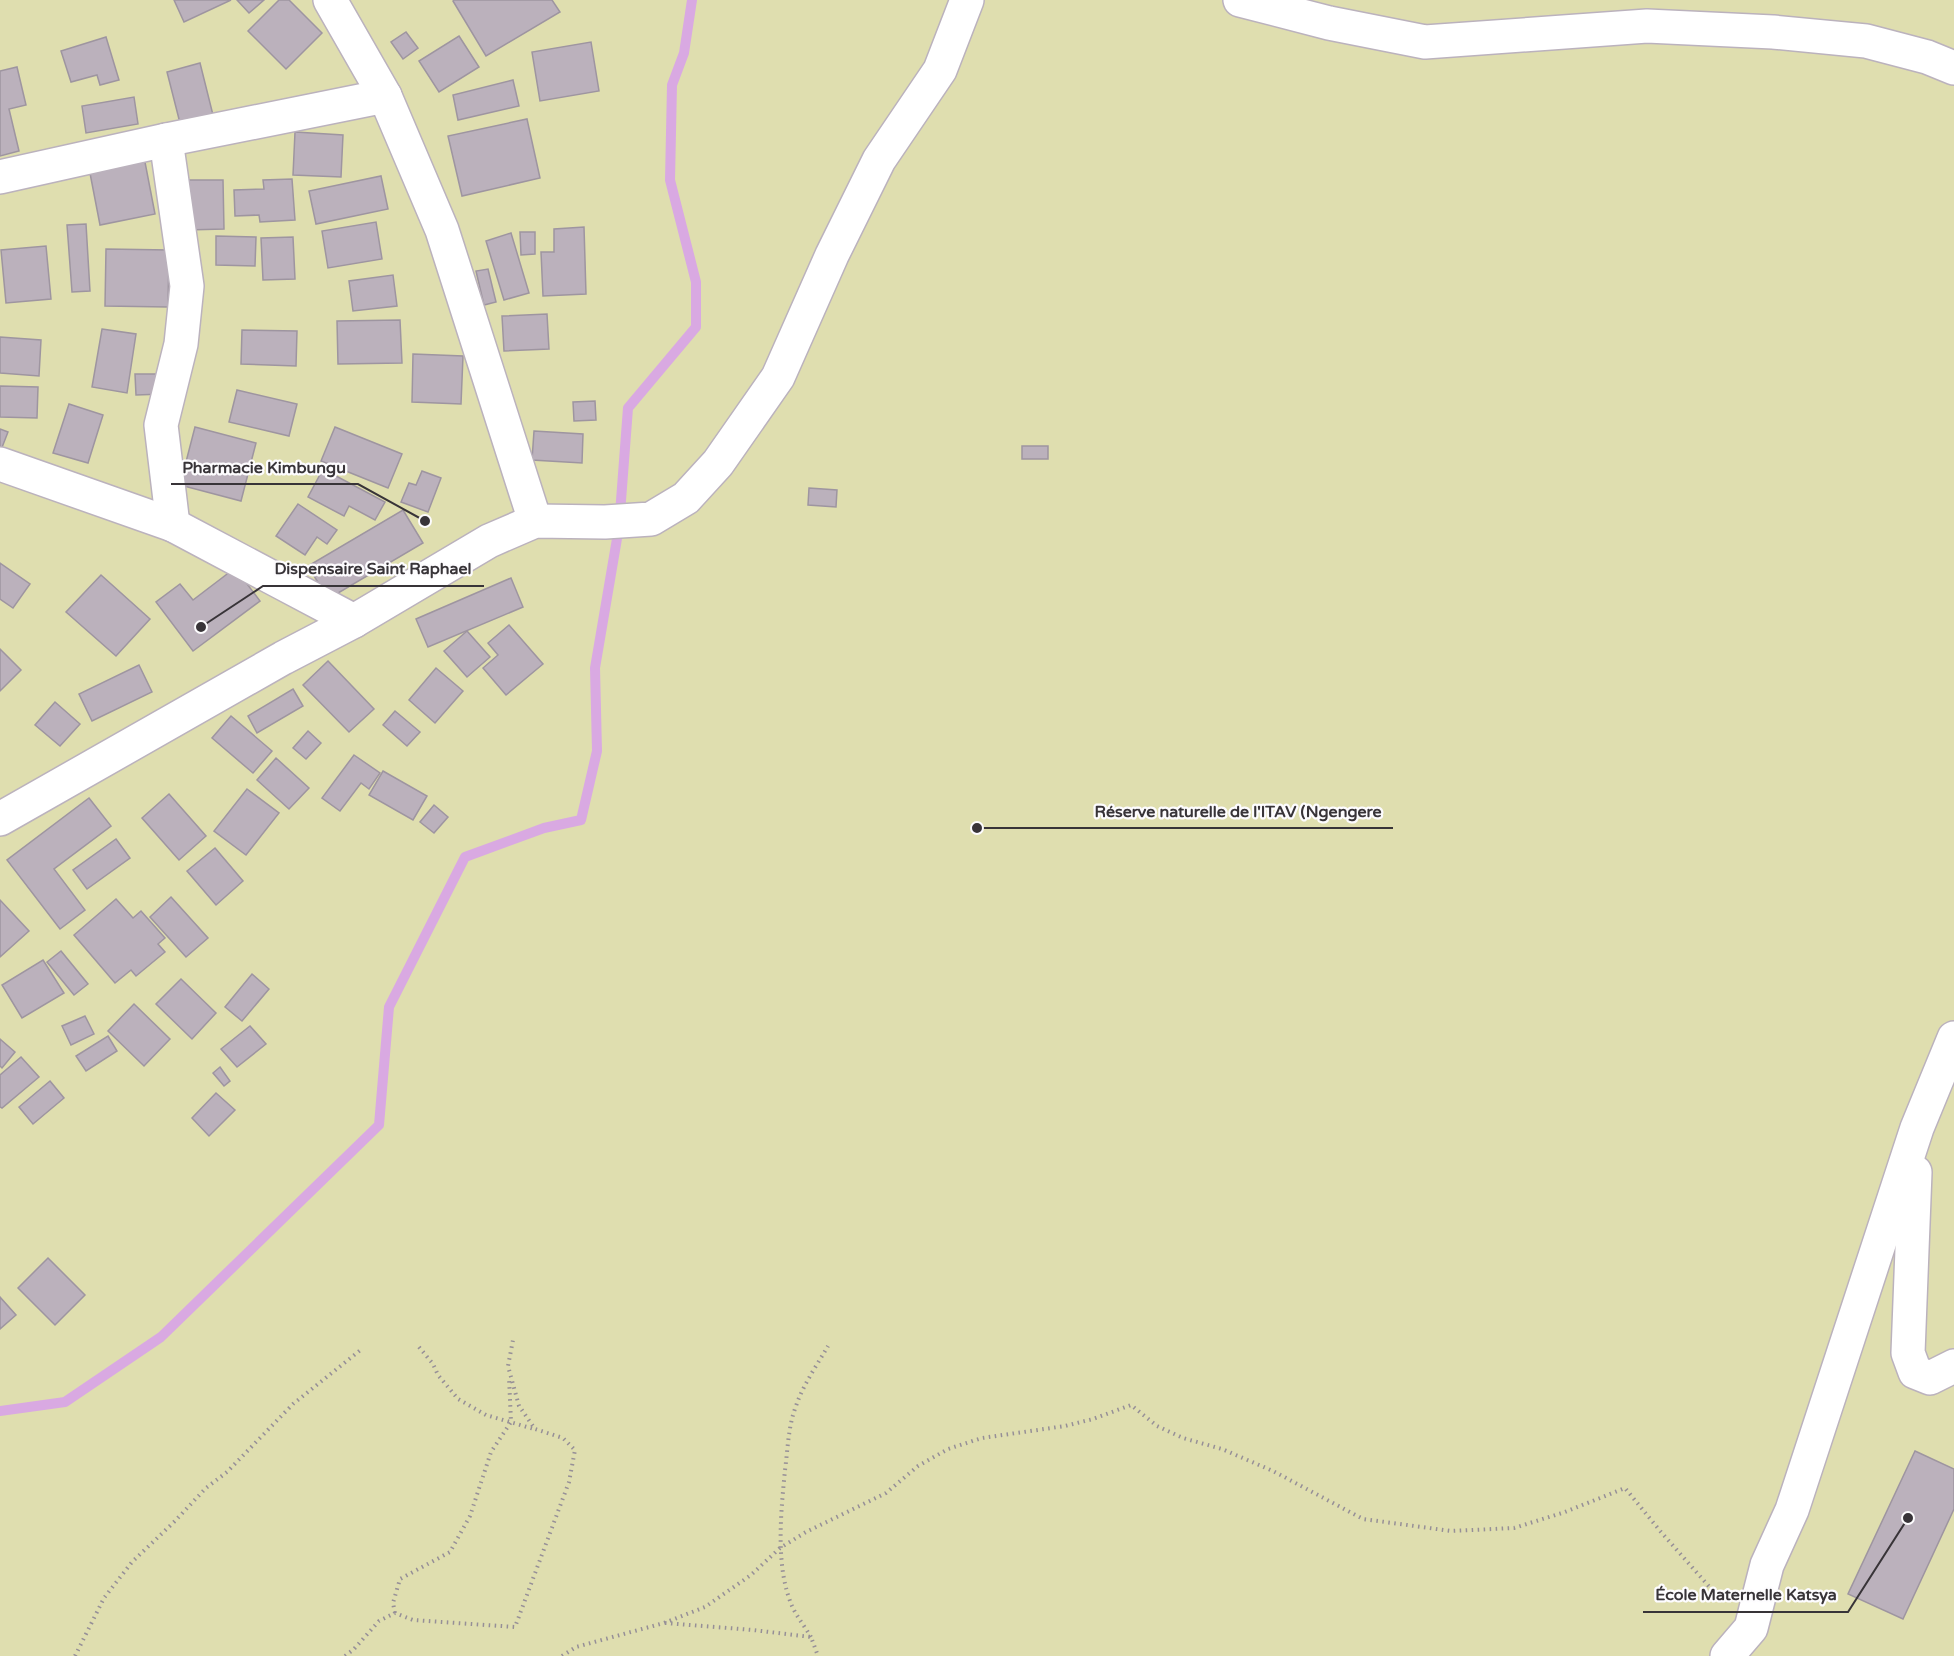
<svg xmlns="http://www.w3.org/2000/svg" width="1954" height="1656" font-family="'Varela Round',sans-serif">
	<rect width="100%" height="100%" fill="#f5ebf7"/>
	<rect fill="#dfdeaf" x="0" y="0" width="1954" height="1656"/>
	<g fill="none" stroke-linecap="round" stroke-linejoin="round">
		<polyline stroke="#d9a9e2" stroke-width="10" points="0,1411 65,1402 161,1337 379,1125 389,1007 465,857 544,828 581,820 597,751 595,668 619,527 628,408 696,327 696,282 670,180 672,85 684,53 692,0"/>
	</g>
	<g fill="#bbb1bc" stroke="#9e95a0" stroke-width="1.5">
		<polygon points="174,0 231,0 184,22"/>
		<polygon points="237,0 264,0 249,13"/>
		<polygon points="279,0 289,0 322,33 286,69 248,31"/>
		<polygon points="454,0 552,0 560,12 486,56 453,1"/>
		<polygon points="406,32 418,48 403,59 391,42"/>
		<polygon points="459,36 479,67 439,92 419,61"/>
		<polygon points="106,37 119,80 100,85 97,75 71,82 61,51"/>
		<polygon points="591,42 599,91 540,101 532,52"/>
		<polygon points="200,63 213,115 180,123 167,72"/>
		<polygon points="17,67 26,105 9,109 19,151 0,156 0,71"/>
		<polygon points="513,80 519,106 458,120 453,95"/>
		<polygon points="134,97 138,124 86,133 82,106"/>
		<polygon points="527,119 540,178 462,196 448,136"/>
		<polygon points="295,132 343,135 341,177 293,175"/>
		<polygon points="144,157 155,214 100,225 89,168"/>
		<polygon points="381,176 388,209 316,224 309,191"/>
		<polygon points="292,179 295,220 260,222 259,215 235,216 234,190 264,189 263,180"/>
		<polygon points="187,180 223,180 224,229 187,230"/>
		<polygon points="376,222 382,259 328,268 322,231"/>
		<polygon points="86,224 90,291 72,292 67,225"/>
		<polygon points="584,227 586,294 543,296 541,252 554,252 554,229"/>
		<polygon points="520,232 535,232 535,254 521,255"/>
		<polygon points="511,233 529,293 504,300 486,241"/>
		<polygon points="216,236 256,237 255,266 216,265"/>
		<polygon points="293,237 295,279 263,280 261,238"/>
		<polygon points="46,246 51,299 6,303 1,250"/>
		<polygon points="106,249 169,250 168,307 105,306"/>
		<polygon points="488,269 496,302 484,305 476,271"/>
		<polygon points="393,275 397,306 353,311 349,281"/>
		<polygon points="547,314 549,349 504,351 502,316"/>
		<polygon points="400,320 402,363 338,364 337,321"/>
		<polygon points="102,329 136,334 127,393 92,387"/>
		<polygon points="242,330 297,331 296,366 241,364"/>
		<polygon points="0,337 41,340 39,376 0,373"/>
		<polygon points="413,354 463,356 461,404 412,402"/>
		<polygon points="135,374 162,374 163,394 136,395"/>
		<polygon points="0,386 38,387 37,418 0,417"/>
		<polygon points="237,390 297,404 289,436 229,422"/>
		<polygon points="595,401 596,420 574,421 573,402"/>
		<polygon points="69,404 103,415 88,463 53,453"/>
		<polygon points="195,427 256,443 241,501 180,485"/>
		<polygon points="335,427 402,454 388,488 321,461"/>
		<polygon points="0,429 8,432 1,450 0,449"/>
		<polygon points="534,431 583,434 582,463 532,460"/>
		<rect x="1022" y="446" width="26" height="13"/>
		<polygon points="323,469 385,502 375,520 349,506 344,516 308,497"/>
		<polygon points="422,471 441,478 428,512 401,502 409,483 416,485"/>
		<polygon points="809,488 837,490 836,507 808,505"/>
		<polygon points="298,504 337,530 327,544 317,537 305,555 276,536"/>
		<polygon points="403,510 423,543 328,599 308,566"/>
		<polygon points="0,563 30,584 13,608 0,599"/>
		<polygon points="235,568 260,601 193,651 156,602 180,584 193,600"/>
		<polygon points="101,575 150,619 116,656 66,612"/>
		<polygon points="511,578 523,607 428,647 416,619"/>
		<polygon points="509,625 543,664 506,695 483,668 498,655 488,643"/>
		<polygon points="467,631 490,657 467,677 444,651"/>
		<polygon points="0,649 21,670 0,691"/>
		<polygon points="328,661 374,709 349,732 303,685"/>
		<polygon points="139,665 152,692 92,721 79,694"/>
		<polygon points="436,668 463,691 435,723 409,700"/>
		<polygon points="293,689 303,706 257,733 248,716"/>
		<polygon points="55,702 80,724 60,746 35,725"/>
		<polygon points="395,711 420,732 407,746 383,725"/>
		<polygon points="231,716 272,751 253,773 212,738"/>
		<polygon points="308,731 321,743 306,759 293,748"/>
		<polygon points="354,755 380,773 369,789 361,783 340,811 322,798"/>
		<polygon points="276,758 309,788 289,809 257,780"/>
		<polygon points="383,771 427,796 413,820 369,795"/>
		<polygon points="247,789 279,813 246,855 214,831"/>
		<polygon points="169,794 206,836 179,860 142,818"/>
		<polygon points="89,798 111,826 54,869 85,910 60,929 7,860"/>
		<polygon points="434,805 448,817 434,833 420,822"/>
		<polygon points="116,839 130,858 87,889 73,870"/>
		<polygon points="215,848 243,881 216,905 187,871"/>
		<polygon points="171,897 208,938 186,957 150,917"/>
		<polygon points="116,899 133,918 141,911 165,938 158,944 165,952 136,976 131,970 115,983 74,935"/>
		<polygon points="0,900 29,931 0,957"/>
		<polygon points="61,951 88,984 74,995 47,962"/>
		<polygon points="43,960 64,993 22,1018 2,985"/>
		<polygon points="252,974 269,989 242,1021 225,1007"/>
		<polygon points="181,979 216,1013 192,1039 156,1004"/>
		<polygon points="134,1004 170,1039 144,1066 108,1031"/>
		<polygon points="85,1016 94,1034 71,1045 62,1026"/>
		<polygon points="250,1026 266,1044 237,1067 221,1049"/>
		<polygon points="108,1036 117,1051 86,1071 76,1056"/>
		<polygon points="0,1039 15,1052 2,1068 0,1066"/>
		<polygon points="21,1057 39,1077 2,1108 0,1107 0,1075"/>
		<polygon points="220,1067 230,1081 224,1086 213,1073"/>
		<polygon points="50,1081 64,1098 33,1124 19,1107"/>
		<polygon points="216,1093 235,1110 209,1136 192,1118"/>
		<polygon points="48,1258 85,1295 55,1325 18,1288"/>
		<polygon points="0,1297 16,1315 0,1329"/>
		<polygon points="1915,1451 1954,1469 1954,1509 1903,1619 1848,1594"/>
	</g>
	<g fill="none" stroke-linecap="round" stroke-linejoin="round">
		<g stroke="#bbb2bd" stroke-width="36">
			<g id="street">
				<polyline points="1240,0 1329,23 1425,42 1647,26 1773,32 1866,41 1927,57 1954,68"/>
				<polyline points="166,140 187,286 181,344 161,425 173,525"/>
				<polyline points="0,177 166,140 385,96"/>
				<polyline points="0,464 173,525 354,621"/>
				<polyline points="1915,1172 1908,1353 1915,1372 1930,1378 1954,1366"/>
				<polyline points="1727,1656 1751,1628 1767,1565 1792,1510 1917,1128 1954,1038"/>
			</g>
		</g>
		<g stroke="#bbb2bd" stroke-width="36">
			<g id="secondary">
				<polyline points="330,0 385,96 442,230 535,521"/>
				<polyline points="0,819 283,658 354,621 489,541 535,521 605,522 651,519 686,498 718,463 778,377 832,255 879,160 940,70 967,0"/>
			</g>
		</g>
		<g stroke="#968f97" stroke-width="4" stroke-dasharray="1.5 4.5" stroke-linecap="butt">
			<polyline points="419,1347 433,1364 438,1375 458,1399 486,1415 534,1429"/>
			<polyline points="395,1613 393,1603 400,1579 450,1552 470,1516 491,1452 511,1422 509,1377"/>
			<polyline points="665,1623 753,1630 811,1637 818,1656"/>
			<path d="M811 1637C805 1627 797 1617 792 1606 775 1566 781 1512 785 1470 788 1448 788 1427 796 1406 803 1385 817 1365 828 1346"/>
			<polyline points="75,1656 104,1598 132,1562 174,1522 206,1488 227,1472 293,1404 363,1348"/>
			<polyline points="345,1656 354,1649 379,1621 395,1613 413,1620 515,1627 569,1482 575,1450 563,1438 535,1429 519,1406 508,1366 513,1340"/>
			<polyline points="562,1656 576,1647 664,1623 705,1607 751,1575 780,1548 806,1532 886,1493 918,1466 948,1449 982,1438 1065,1426 1093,1419 1131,1405 1157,1426 1183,1438 1222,1449 1273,1471 1363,1519 1451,1531 1514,1528 1565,1512 1625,1488 1661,1532 1721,1600"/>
		</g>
		<use href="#street" stroke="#fff" stroke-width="33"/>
		<use href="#secondary" stroke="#fff" stroke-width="33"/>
	</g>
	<path fill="none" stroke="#383438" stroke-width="2" d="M425 521L358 484H171M201 627L263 586H484M977 828L1083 828H1393M1908 1518L1848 1612H1643"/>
	<g fill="#383438" stroke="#fdfcfe" stroke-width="2">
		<circle cx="425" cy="521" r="6"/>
		<circle cx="201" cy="627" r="6"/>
		<circle cx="977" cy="828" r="6"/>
		<circle cx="1908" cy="1518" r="6"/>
	</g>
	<g font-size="16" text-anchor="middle" font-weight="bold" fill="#383438" stroke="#fdfcfe" stroke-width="4.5" stroke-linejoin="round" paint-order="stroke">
		<text x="264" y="473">Pharmacie Kimbungu</text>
		<text x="373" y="574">Dispensaire Saint Raphael</text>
		<text x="1238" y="817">Réserve naturelle de l'ITAV (Ngengere</text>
		<text x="1746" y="1600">École Maternelle Katsya</text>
	</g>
</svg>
